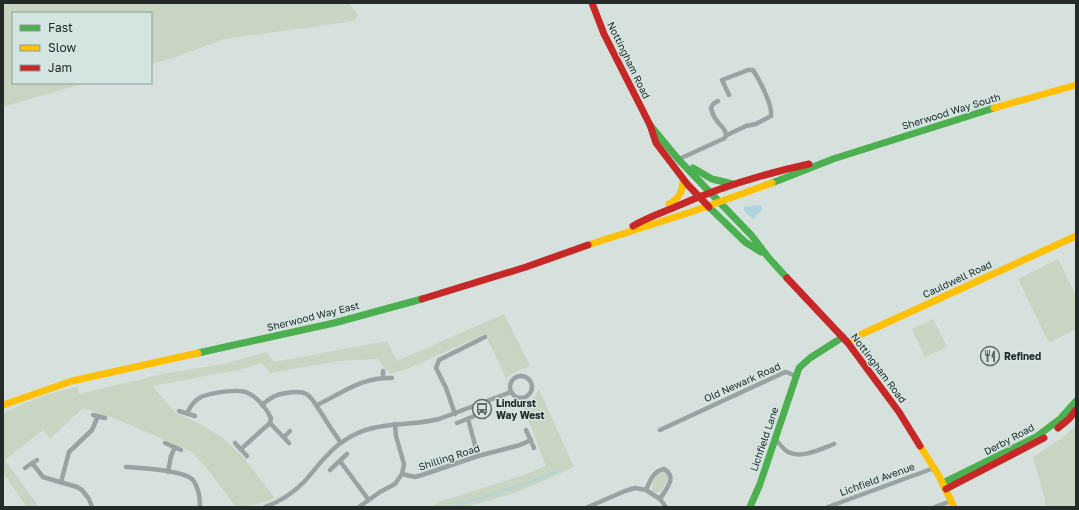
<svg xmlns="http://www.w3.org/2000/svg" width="1079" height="510" font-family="'Golos Text',sans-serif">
	<rect width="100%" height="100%" fill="#d6e1de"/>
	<g fill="#c7d5c2">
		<polygon points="3,3 348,3 358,14 355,20 348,22 224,39 173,58 151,64 151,13 13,13 13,83 85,83 3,107"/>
		<polygon points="1058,259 1076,296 1076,329 1049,343 1018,279"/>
		<path d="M504 314 530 366 515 372 506 378 485 334 407 369 390 374 378 359 338 361 270 373 262 363 239 370 152 386 176 413 202 425 222 437 242 456 275 498C262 503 250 507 236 507L209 471 192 452 121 421 83 408 50 439 43 430 5 460 39 507H27L3 473V413C26 402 52 392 77 387L79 394 163 374 224 364 266 352 274 362 387 341 397 361Z"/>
		<polygon points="933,319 947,347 925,357 912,329"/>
		<path d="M539 389 574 467 515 493 466 507H430L439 502 521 476 546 466 522 404C530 403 535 396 539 389Z"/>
		<polygon points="1076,425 1076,507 1045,507 1045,499 1033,457 1061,439"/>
		<path d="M662 471H665L667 474 669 479 660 492 656 493 652 490C651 483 656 475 662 471Z"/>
	</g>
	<polygon fill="#afd3df" points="761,205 763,209 753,219 744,211 744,207"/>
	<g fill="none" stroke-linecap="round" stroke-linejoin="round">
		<polyline stroke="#afd3df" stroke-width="1.5" points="453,507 530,482 560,470"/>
		<g stroke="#9aa3a3" stroke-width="4.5">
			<path d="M727 135 746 126 756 124 771 116C773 106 759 79 753 70H748L722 80 729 95"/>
			<path d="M677 160 725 138C728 130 721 127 717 121 714 117 712 113 711 108L713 104 718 101"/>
			<polyline points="383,371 383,378"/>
			<circle cx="521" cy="387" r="11"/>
			<path d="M262 405C270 398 276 394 286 393 311 389 310 397 322 414 328 424 334 433 341 443"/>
			<path d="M317 405C343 393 360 377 392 378"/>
			<polyline points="179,411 195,416"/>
			<path d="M187 413C190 407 195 400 201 397 211 393 238 388 248 393 257 397 267 409 271 418L270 423"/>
			<polyline points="455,414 446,388 436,368 439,360 485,337"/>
			<polyline points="93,415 105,418"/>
			<polyline points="468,419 478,456"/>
			<polyline points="270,423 289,443"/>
			<polyline points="457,423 477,415"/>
			<polyline points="395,424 396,436 404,464 402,474"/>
			<polyline points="526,430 534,448"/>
			<polyline points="660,430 783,373 786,372 796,376"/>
			<polyline points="284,437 290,431"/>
			<path d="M775 439C779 443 783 449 788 452 802 459 821 449 834 444"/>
			<polyline points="165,443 181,450"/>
			<polyline points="235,443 247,456"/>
			<polyline points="241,449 270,423"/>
			<polyline points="340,461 368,499"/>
			<polyline points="32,463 43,477 77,487 82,490 89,499 92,507"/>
			<path d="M126 467C140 468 184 470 193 480 199 488 200 498 200 507"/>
			<polyline points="25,468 37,460"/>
			<polyline points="330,470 347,454"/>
			<polyline points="168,472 171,456 175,447"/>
			<polyline points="402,474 415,477 422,475 478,456 520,445 531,440"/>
			<polyline points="61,482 69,452 92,430 98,416"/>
			<path d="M646 490C650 481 653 471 664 469 678 477 666 489 660 499"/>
			<path d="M265 507C279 502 293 493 304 482 316 469 326 453 342 442 375 419 403 428 439 419L511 392"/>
			<polyline points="359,507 380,492 395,484 402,474"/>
			<polyline points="588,507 625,491 635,488 646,490 660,499 666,507"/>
			<polyline points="828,507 934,468"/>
			<polyline points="935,507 951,501"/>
		</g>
		<g stroke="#4caf50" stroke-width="7">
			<polyline points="650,125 678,159 752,236 768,257 787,278"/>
			<polyline points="693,168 712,179 733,184"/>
			<polyline points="772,183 833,159 994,108"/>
			<polyline points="709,207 745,242 761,252"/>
			<polyline points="198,353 334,323 422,299"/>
			<polyline points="943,483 1036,437 1060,419 1076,401"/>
			<polyline points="750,507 760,484 799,368 810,358 843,337"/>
		</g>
		<g stroke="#ffc107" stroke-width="7">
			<polyline points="994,108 1076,85"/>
			<path d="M669 204C679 198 683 192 683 180"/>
			<polyline points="588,245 694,211 772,183"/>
			<polyline points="848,343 862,334 1076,236"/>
			<polyline points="3,405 72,381 198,353"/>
			<polyline points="920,446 939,476 954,507"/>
		</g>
		<g stroke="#c62828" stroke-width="7">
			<polyline points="592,3 604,34 650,125 656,143 688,185 709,207"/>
			<path d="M633 226C646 218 661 213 675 207 718 188 763 174 809 164"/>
			<polyline points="787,278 848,343 899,412 920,446"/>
			<polyline points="422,299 526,267 588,245"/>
			<polyline points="1058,428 1069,419 1076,410"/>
			<polyline points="946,489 1044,438"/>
		</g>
	</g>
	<defs>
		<g id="restaurant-ring" transform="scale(1)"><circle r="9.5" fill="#d2e5e0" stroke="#626a68" stroke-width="1.5"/><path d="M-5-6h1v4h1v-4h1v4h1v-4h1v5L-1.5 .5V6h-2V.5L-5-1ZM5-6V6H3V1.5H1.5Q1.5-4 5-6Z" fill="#626a68"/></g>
		<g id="bus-ring" transform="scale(1)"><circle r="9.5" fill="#d2e5e0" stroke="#626a68" stroke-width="1.5"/><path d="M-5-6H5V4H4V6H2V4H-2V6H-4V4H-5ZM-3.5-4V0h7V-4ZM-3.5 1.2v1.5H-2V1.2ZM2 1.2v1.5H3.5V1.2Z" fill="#626a68"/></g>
	</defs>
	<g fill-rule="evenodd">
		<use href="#restaurant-ring" x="990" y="356"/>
		<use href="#bus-ring" x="482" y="409"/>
	</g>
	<g text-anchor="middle" stroke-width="3" stroke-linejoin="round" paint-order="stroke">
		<g font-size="10" fill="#232a28" stroke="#d2e5e0">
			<text transform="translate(629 60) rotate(64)" y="4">Nottingham Road</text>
			<text transform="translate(951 111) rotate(-17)" y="4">Sherwood Way South</text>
			<text transform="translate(957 279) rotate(-25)" y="4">Cauldwell Road</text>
			<text transform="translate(313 316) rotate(-14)" y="4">Sherwood Way East</text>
			<text transform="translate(879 368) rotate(53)" y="4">Nottingham Road</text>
			<text transform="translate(742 382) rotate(-24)" y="4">Old Newark Road</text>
			<text transform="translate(764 439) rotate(-71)" y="4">Lichfield Lane</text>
			<text transform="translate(1009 439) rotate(-28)" y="4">Derby Road</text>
			<text transform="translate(449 457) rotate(-18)" y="4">Shilling Road</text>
			<text transform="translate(877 479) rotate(-20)" y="4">Lichfield Avenue</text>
		</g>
		<g font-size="10" font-weight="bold" fill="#232a28" stroke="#d2e5e0" text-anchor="start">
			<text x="1004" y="360">Refined</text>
			<text x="496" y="407">Lindurst<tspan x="496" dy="12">Way West</tspan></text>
		</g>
	</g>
	<rect width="1079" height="510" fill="none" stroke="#232a28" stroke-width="8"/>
	<rect x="12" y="12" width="140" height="72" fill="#d2e5e0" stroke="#8c9a96"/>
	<rect x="20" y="25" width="20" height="6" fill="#4caf50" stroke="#8c9a96"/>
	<text x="48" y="32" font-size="12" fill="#232a28">Fast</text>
	<rect x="20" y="45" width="20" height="6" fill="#ffc107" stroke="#8c9a96"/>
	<text x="48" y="52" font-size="12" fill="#232a28">Slow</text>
	<rect x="20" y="65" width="20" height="6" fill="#c62828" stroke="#8c9a96"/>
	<text x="48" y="72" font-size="12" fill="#232a28">Jam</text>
</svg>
